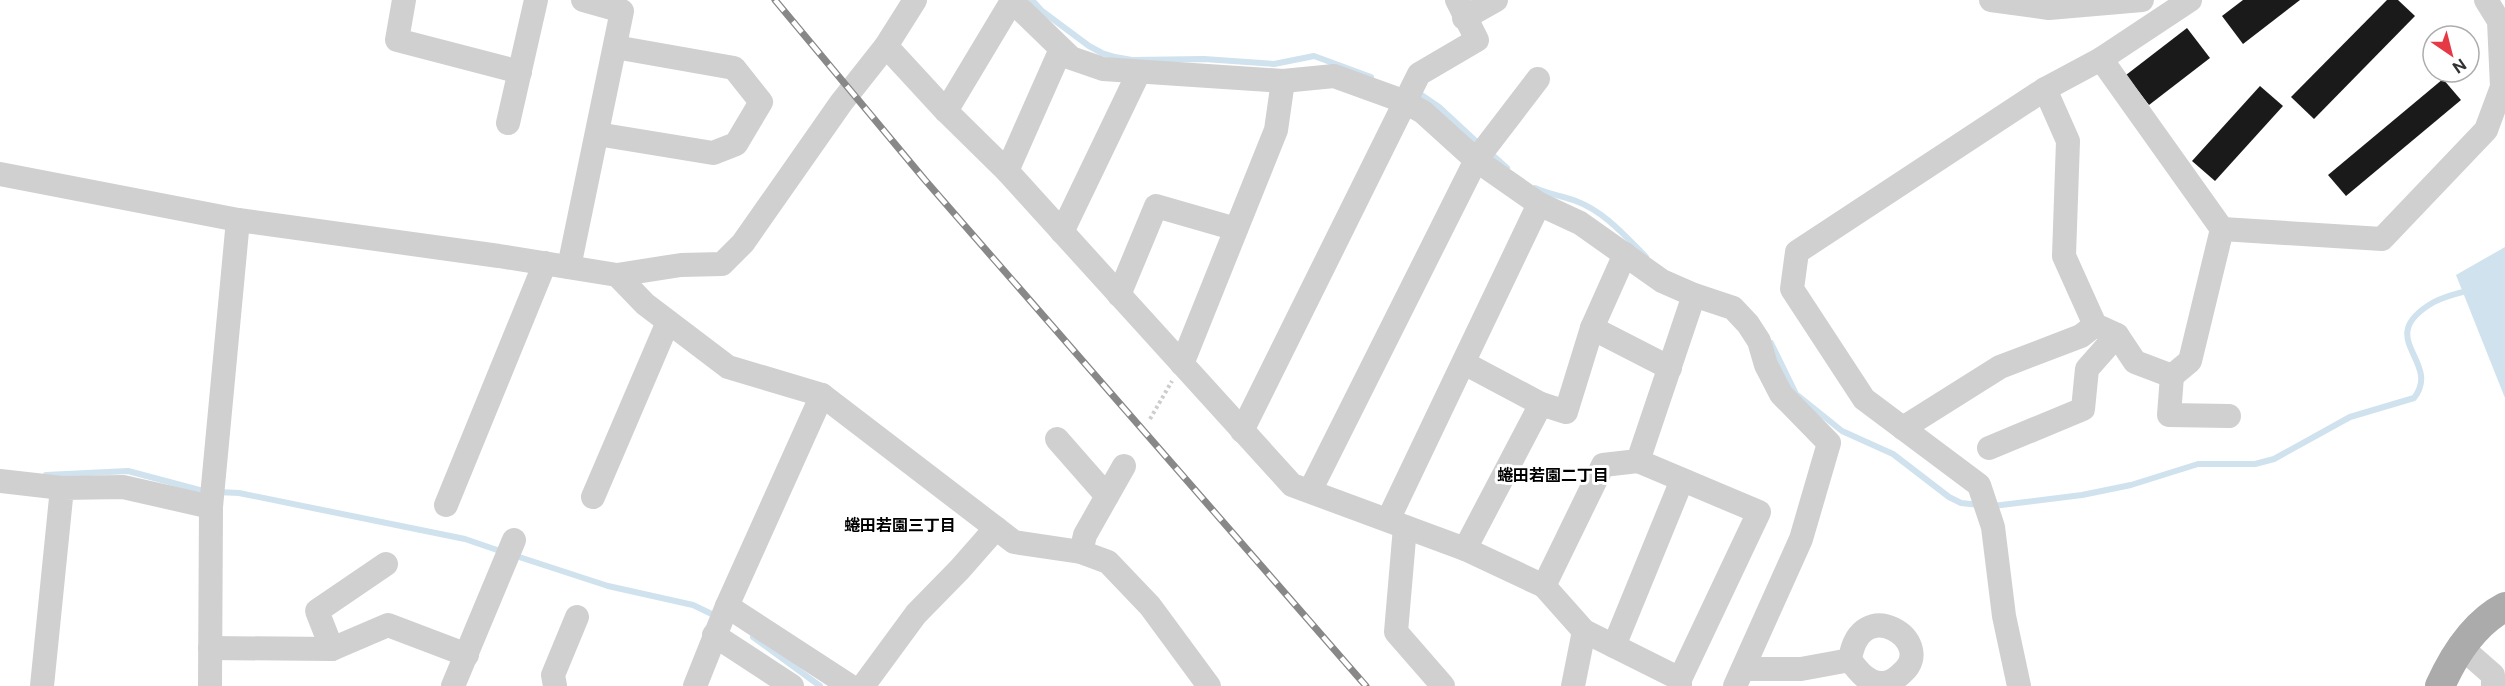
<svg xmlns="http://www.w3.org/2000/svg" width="2505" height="686" font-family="'Public Sans','Noto Sans JP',sans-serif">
	<rect width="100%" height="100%" fill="#fff"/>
	<polygon fill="#cfe2ee" points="2505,247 2505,398 2456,275"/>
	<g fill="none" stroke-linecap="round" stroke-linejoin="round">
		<g stroke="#cfe2ee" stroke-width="6">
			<polyline points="1032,0 1042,11 1089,46 1102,53 1115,57 1132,60 1204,59 1274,64 1314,56 1371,77"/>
			<polyline points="1417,92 1439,107 1480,145"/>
			<polyline points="1488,151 1507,168"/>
			<path d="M1535 188C1548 194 1563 196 1576 201 1605 212 1625 236 1646 257"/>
			<polyline points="1771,343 1796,394 1842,431 1893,454 1949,497 1961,503 1980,505"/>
			<polyline points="46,475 128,471 207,492"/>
			<polyline points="217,492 239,493 465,539 503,552"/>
			<path d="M1993 506 2082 495 2131 485 2198 464H2255L2274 459 2350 417 2414 398C2443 361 2371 338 2434 302 2445 296 2459 293 2470 290"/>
			<polyline points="513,555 608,586 693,605 718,617"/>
			<polyline points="753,637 820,686"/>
		</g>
	</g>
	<g fill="#1a1a1a">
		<polygon points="2243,0 2300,0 2243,44 2222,16"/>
		<polygon points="2387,0 2398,0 2415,16 2314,119 2291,97"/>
		<polygon points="2187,28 2210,58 2149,105 2126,75"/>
		<polygon points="2443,79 2461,100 2346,196 2328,175"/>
		<polygon points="2260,86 2283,106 2215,181 2192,161"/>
	</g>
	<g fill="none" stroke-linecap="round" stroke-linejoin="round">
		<polyline stroke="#cdcdcd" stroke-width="4" stroke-dasharray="3 3" stroke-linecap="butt" points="1150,419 1172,381"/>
		<g stroke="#d0d0d0" stroke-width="24">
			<polyline points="404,0 397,40 520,72"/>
			<polyline points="1011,0 1071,58 1103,69 1283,81 1334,76 1403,101 1423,112 1476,160 1539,204 1580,223 1662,281 1694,295 1733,308 1748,324 1759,341 1766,365 1781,394 1829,443 1801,539 1735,686"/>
			<polyline points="1991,0 2049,8 2142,0"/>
			<polyline points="1464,18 1496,0"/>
			<polyline points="886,46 946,111 1007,171 1292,485 1465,549 1544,586 1584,631 1680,679 1680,686"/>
			<polyline points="2045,89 2068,141 2064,256 2095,325 2117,335 2135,362 2172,376 2190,361 2222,229 2101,59"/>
			<polyline points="946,111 1012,1"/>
			<polyline points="508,123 536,0"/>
			<polyline points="597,134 713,153 736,144 761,102 734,68 615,47"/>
			<polyline points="1007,171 1061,49"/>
			<polyline points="0,174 238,220 499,256 617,275 681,265 722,264 743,243 841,103 886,46 915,0"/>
			<polyline points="2222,229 2382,239 2486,130 2502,87 2499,21 2486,0"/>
			<polyline points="1062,232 1139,72"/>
			<polyline points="569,267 622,11 583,0"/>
			<polyline points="617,275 645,304 728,367 822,395 1014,542 1081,552 1108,562 1150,606 1209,686"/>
			<polyline points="1119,295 1156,206 1236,229"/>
			<polyline points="1592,328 1670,368"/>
			<polyline points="1464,363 1541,404 1566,412 1592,328 1625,254"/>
			<polyline points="1182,364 1276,130 1283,81"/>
			<polyline points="2172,376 2169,415 2229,416"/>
			<polyline points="1903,428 2000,367 2081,336 2095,325"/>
			<polyline points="1242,431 1417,78 1419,74 1477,40 1457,0"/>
			<polyline points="1057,439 1107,496"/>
			<polyline points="1989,448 2083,409 2087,369 2117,335"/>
			<polyline points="1638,461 1759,512 1680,679"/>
			<polyline points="0,481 62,488"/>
			<polyline points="1310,491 1476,160 1538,79"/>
			<polyline points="593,497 668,322"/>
			<polyline points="446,505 545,263"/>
			<polyline points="1388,520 1539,204"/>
			<polyline points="1405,527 1396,632 1443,686"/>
			<polyline points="1465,549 1541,404"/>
			<polyline points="1081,552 1085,535 1124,466"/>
			<polyline points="1544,586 1603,465 1638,461 1694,295"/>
			<polyline points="727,606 850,686"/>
			<polyline points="714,635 792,686"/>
			<polyline points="1614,646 1682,480"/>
			<polyline points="2461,647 2493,675 2493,686"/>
			<polyline points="210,648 332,649 388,625 467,655"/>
			<polyline points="332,649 317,611 386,564"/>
			<path d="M1743 669H1801L1850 660C1860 591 1937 642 1903 672 1898 677 1891 683 1883 683 1868 684 1858 671 1850 660"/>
			<polyline points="42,686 62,488 123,487 211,507"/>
			<polyline points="210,686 211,507 238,220"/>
			<polyline points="453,686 514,540"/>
			<polyline points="555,686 553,675 577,617"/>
			<polyline points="695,686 727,606 822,395"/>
			<polyline points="863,686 916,614 960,569 996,528"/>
			<polyline points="1573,686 1584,631"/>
			<polyline points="2019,686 2004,616 1993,527 1979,485 1864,399 1792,289 1797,252 2045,89 2101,59 2190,0"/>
		</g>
		<path stroke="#ababab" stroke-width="30" d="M2440 686C2454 655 2474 623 2505 607"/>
		<g stroke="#888" stroke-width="7">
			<polyline id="rail" points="775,0 925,180 1366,686"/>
		</g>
		<use href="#rail" stroke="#fff" stroke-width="4.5" stroke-dasharray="14" stroke-linecap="butt"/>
	</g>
	<g text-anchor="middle" stroke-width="6" stroke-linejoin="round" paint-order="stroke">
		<g font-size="16" font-weight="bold" fill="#000" stroke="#fff">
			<text x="1553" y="481">蜷田若園二丁目</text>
			<text x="900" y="531">蜷田若園三丁目</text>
		</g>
	</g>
	<g transform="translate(2451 54) rotate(145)"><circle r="28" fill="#ffffff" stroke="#adadad" stroke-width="1.5"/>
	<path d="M0-4.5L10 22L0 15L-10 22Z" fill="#e63946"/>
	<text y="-9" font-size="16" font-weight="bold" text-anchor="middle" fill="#333333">N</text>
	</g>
</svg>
